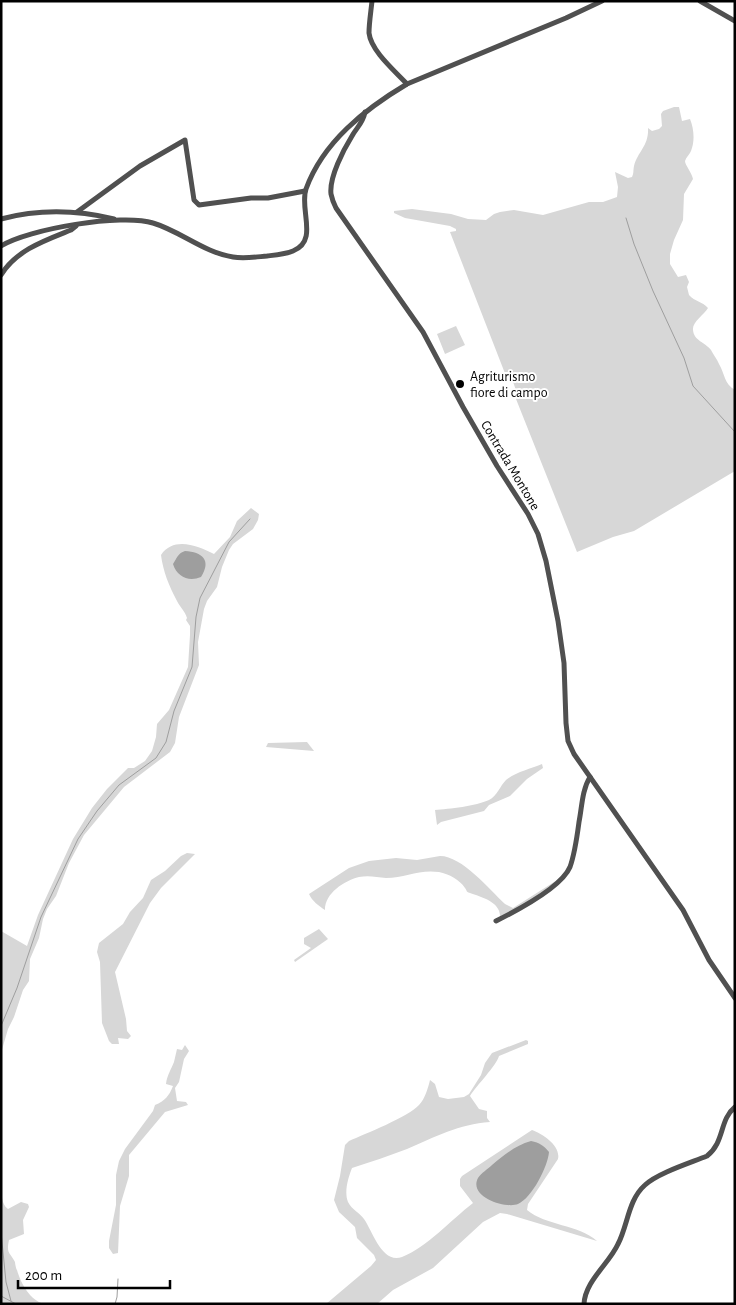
<svg xmlns="http://www.w3.org/2000/svg" width="736" height="1305" font-family="'Alegreya Sans',sans-serif">
	<rect width="100%" height="100%" fill="#fff"/>
	<g fill="#d7d7d7">
		<path d="M674 107H679L682 121 690 119C694 129 695 141 691 151 690 154 686 157 685 161 685 165 692 173 693 179L684 194 683 220 674 240 670 254V264L678 277 686 275 689 282 687 287 689 295C695 302 702 301 708 308 704 315 692 322 693 330 694 341 705 342 711 350 713 354 717 359 719 364 725 374 724 384 735 390V471L634 531 613 537 577 552 516 399 518 396 512 379 506 376 450 232 456 231V229L450 226 405 218 394 213V211L412 209 451 214 468 219 486 220 494 214 500 212 514 210 543 215 589 202H603L617 197 618 187 615 172 628 178 632 177C634 173 633 171 634 166 638 151 649 146 648 128L652 131 659 129 662 126 661 114 663 111Z"/>
		<polygon points="456,326 465,345 445,354 437,334"/>
		<path d="M251 508 259 514 258 520 253 529 233 544 229 550 222 567 217 587 207 601 204 609 198 642 199 665 179 717 175 743 170 752 124 787 84 835 69 863 56 896 47 909 43 919 39 938 30 959 29 981 23 990 14 1017 8 1029 1 1053V931L27 946 38 915 73 839 92 808 107 789 128 768H134L145 761 152 751 156 737 157 724 169 710 188 667 190 635V626L186 620 187 618C185 611 180 607 177 601 169 586 163 571 161 555 174 536 198 546 214 554L230 537 237 521Z"/>
		<polygon points="307,742 314,751 266,747 268,743"/>
		<path d="M542 764 543 768 527 779 510 796 489 805 484 811 441 822 437 825 435 810C449 809 476 806 489 800 497 796 500 786 506 780 516 772 530 769 542 764Z"/>
		<polygon points="187,853 195,854 161,888 150,903 115,972 126,1019 127,1031 131,1036 128,1039 118,1038 119,1044 112,1044 109,1041 102,1023 100,962 97,952 99,943 123,924 130,912 143,898 151,880 165,871 181,856"/>
		<path d="M440 856C462 856 489 889 505 904L513 908 562 877 520 908 500 917C501 902 481 897 470 893 465 891 468 892 465 888 460 880 449 874 439 872 419 869 405 878 386 878 377 877 368 875 359 877 344 881 325 893 325 910 319 906 312 901 309 894L349 868 369 861 396 858 417 860Z"/>
		<polygon points="319,929 328,939 295,962 294,960 311,948 304,944 304,938"/>
		<path d="M526 1040 528 1041V1044L499 1056C496 1066 477 1085 470 1096L479 1109 487 1111V1118L490 1122C459 1124 435 1137 407 1149 389 1156 370 1162 352 1168 348 1178 344 1192 348 1202 352 1210 360 1213 364 1219 373 1232 382 1264 402 1257 426 1248 452 1219 473 1203L460 1186V1179L462 1176 532 1130C543 1134 561 1146 558 1159L528 1204 527 1210C546 1226 578 1224 597 1241L507 1214 500 1213 483 1222 433 1268 393 1290 377 1304H326L371 1266 376 1260 374 1255 357 1238 355 1227 339 1212 334 1200 340 1176 345 1145 349 1141C365 1134 408 1117 419 1105 425 1099 428 1088 430 1080L435 1084 439 1097 448 1099 464 1097 469 1094 481 1075 485 1063 492 1053Z"/>
		<path d="M185 1045 189 1051 184 1059 179 1082 175 1088 177 1101 186 1102 188 1105 165 1112 129 1155V1176L120 1206 118 1253 113 1254 109 1248V1241L116 1205V1175L119 1161 125 1149 153 1111 155 1105C165 1101 169 1096 173 1086L166 1084C167 1075 171 1070 174 1062 175 1058 176 1053 177 1049L182 1050Z"/>
		<path d="M1 1186C2 1194 1 1204 8 1209L21 1202 28 1204 29 1207 23 1220 24 1234 9 1240C6 1254 10 1252 15 1262 15 1263 16 1269 17 1270 21 1284 30 1300 44 1304H1Z"/>
	</g>
	<g fill="#9e9e9e">
		<path d="M185 551C202 552 212 560 201 577 189 582 177 577 173 564 177 558 178 553 185 551Z"/>
		<path d="M531 1141C540 1143 543 1145 549 1152 548 1166 532 1198 518 1204 506 1209 468 1197 478 1178 481 1173 488 1169 492 1165 504 1155 516 1145 531 1141Z"/>
	</g>
	<g fill="none" stroke-linecap="round" stroke-linejoin="round">
		<g stroke="#9e9e9e" stroke-width="1">
			<polyline points="626,218 634,244 653,291 684,358 693,386 735,432"/>
			<polyline points="1,1026 17,988 41,917 78,839 97,811 119,785 156,758 166,742 174,711 192,667 196,617 200,598 229,542 250,519"/>
			<polyline points="1,1232 6,1282 11,1301"/>
			<polyline points="1,1296 16,1304"/>
			<polyline points="115,1304 117,1297 118,1279"/>
		</g>
		<g stroke="#505050" stroke-width="5">
			<path d="M372 1C371 11 369 23 369 33 371 51 395 71 407 84"/>
			<polyline points="700,1 735,21"/>
			<path d="M365 112C363 123 357 127 352 136 344 149 329 177 331 194 332 199 334 204 336 208L423 332 463 407 497 466 528 514 538 534 546 561 558 621 564 663 566 723 568 741 574 754 683 910 709 960 735 998"/>
			<polyline points="77,212 140,166 185,140 194,200 199,205 251,198 268,198 305,191"/>
			<path d="M1 219C39 209 77 210 114 219"/>
			<path d="M1 246C28 229 122 213 153 223 180 231 205 253 233 257 244 259 256 257 267 256 275 255 286 254 293 251 319 241 299 209 306 189 323 142 365 109 407 84L566 18 602 1"/>
			<path d="M1 275C16 250 46 240 71 230L76 226"/>
			<path d="M496 921C516 911 561 888 570 867 575 853 577 837 579 822 582 807 582 790 590 777"/>
			<path d="M584 1304C585 1281 609 1264 618 1244 628 1225 628 1200 645 1185 658 1173 690 1163 707 1156 725 1142 719 1120 735 1107"/>
		</g>
	</g>
	<circle fill="#000" stroke="#fff" stroke-width="2" cx="460" cy="384" r="5"/>
	<g text-anchor="middle" stroke-width="4" stroke-linejoin="round" paint-order="stroke">
		<g font-size="14" fill="#000" stroke="#fff" text-anchor="start">
			<text x="470" y="381">Agriturismo<tspan x="470" dy="16">fiore di campo</tspan></text>
		</g>
		<g font-size="14" fill="#000" stroke="#fff">
			<text transform="translate(511 465) rotate(59)" y="5">Contrada Montone</text>
		</g>
	</g>
	<rect width="736" height="1305" fill="none" stroke="#000000" stroke-width="5"/>
	<path d="M18 1280v8h152v-8" fill="none" stroke="#000000" stroke-width="2.5"/>
	<text x="25" y="1280" font-size="15" fill="#000000" stroke="#ffffff" stroke-width="4" paint-order="stroke">200 m</text>
</svg>
